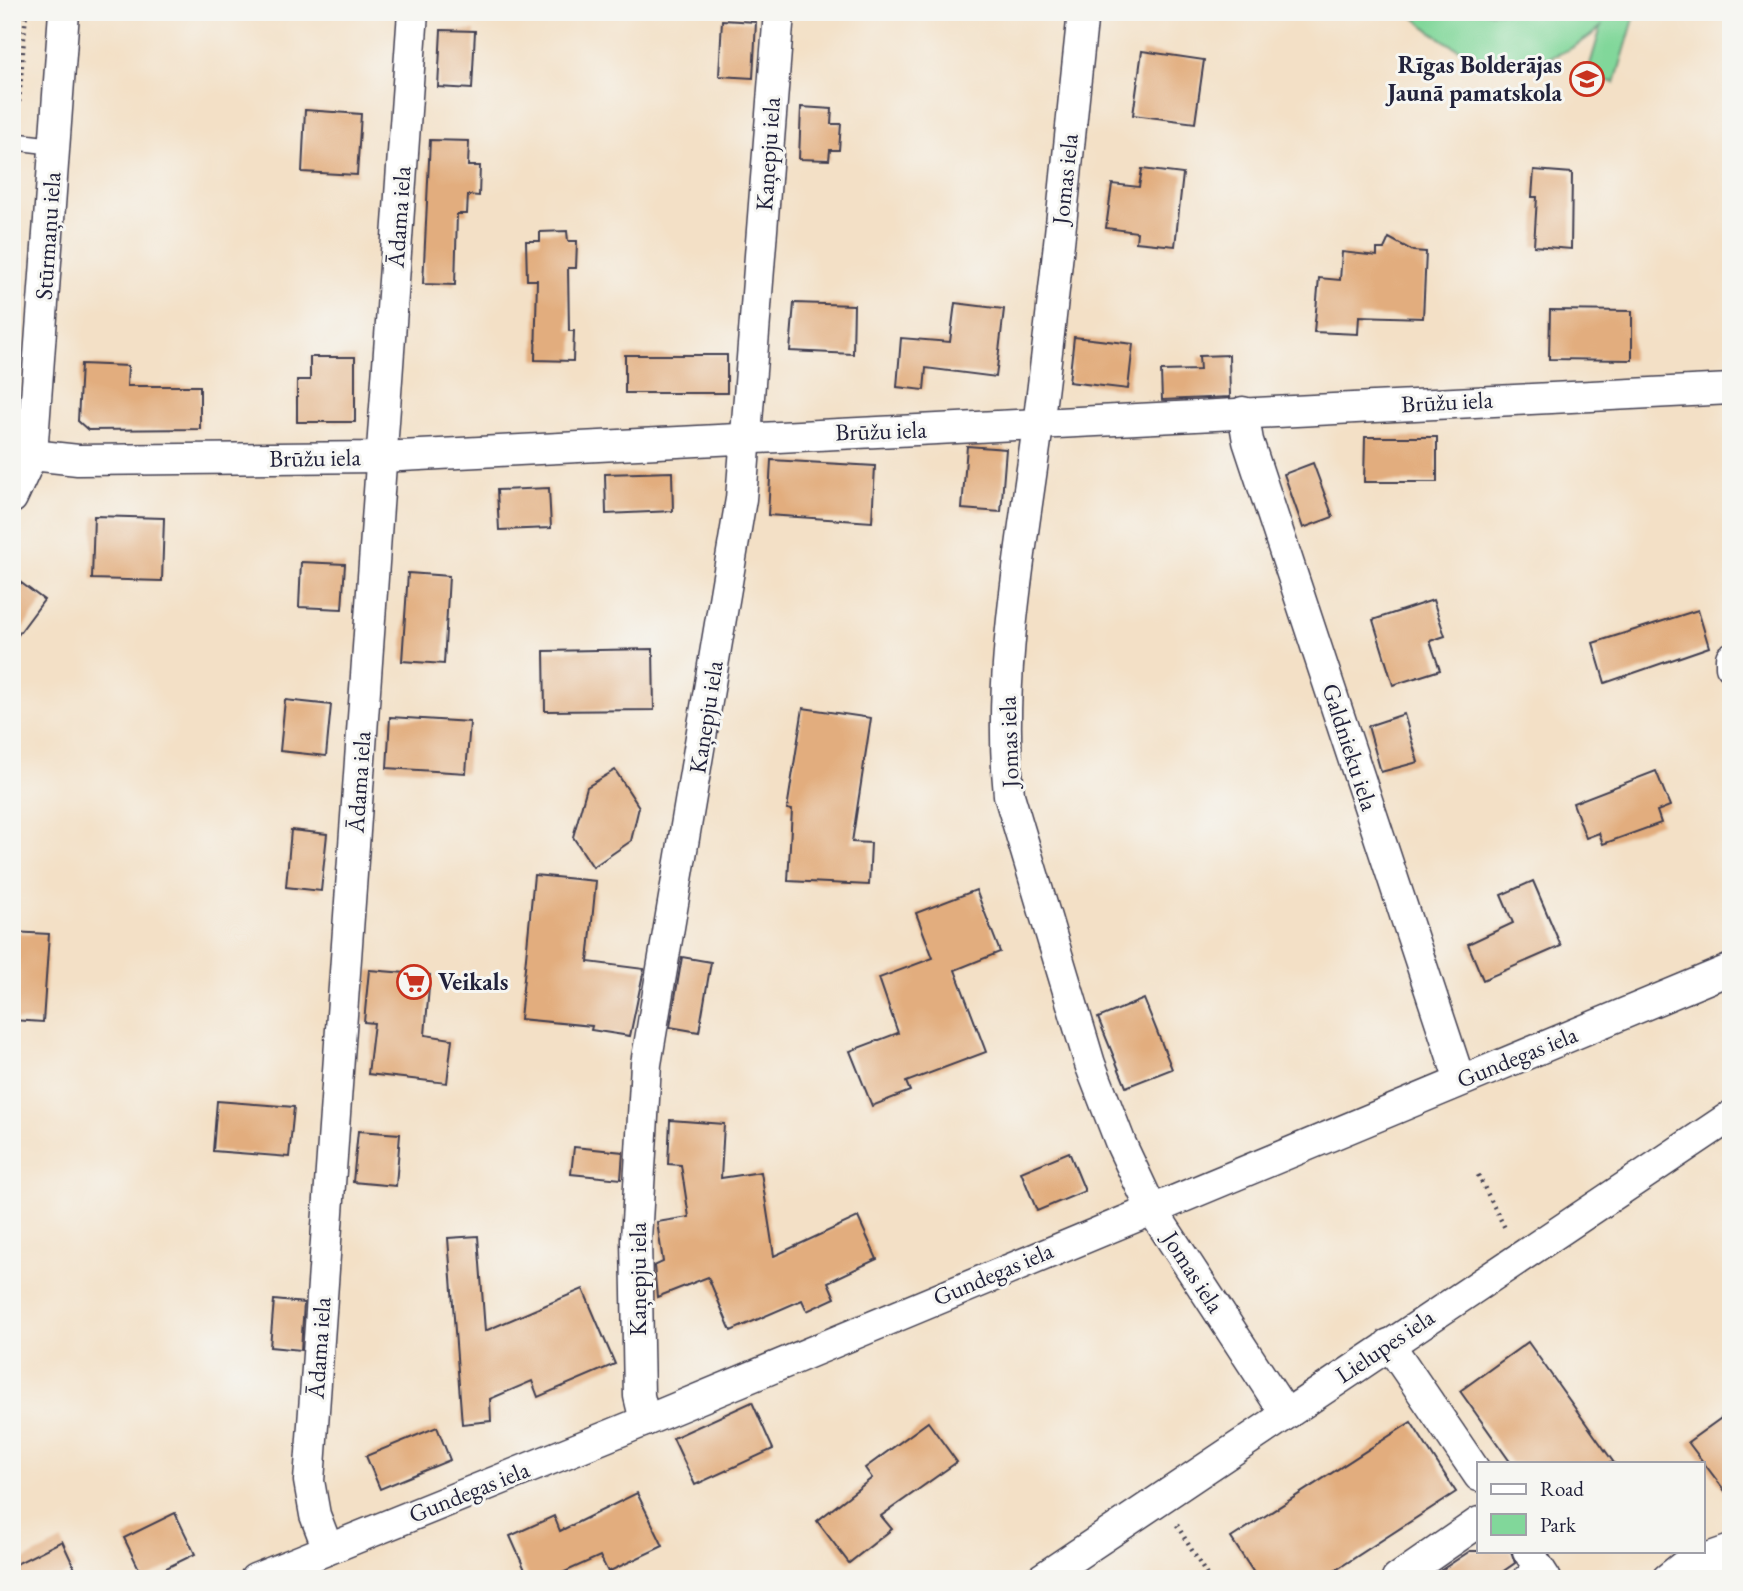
<svg xmlns="http://www.w3.org/2000/svg" width="1743" height="1591" font-family="'EB Garamond',serif">
	<rect width="100%" height="100%" fill="#f6f6f2"/>
	<filter id="ink" filterUnits="userSpaceOnUse"><feTurbulence type="fractalNoise" baseFrequency=".0143" numOctaves="2"/><feDisplacementMap in="SourceGraphic" scale="14" xChannelSelector="R" yChannelSelector="G"/><feConvolveMatrix kernelMatrix="1 2 1 2 8 2 1 2 1" color-interpolation-filters="sRGB"/></filter>
	<filter id="wash" filterUnits="userSpaceOnUse"><feTurbulence type="fractalNoise" baseFrequency=".00686" numOctaves="4" result="noise"/><feDisplacementMap in="SourceGraphic" scale="28" xChannelSelector="R" yChannelSelector="G"/><feGaussianBlur stdDeviation="1.57" result="paint"/><feColorMatrix in="noise" values="0 0 0 0 0 0 0 0 0 0 0 0 0 0 0 0 0 1.4 0 .05"/><feComposite in="paint" operator="in"/></filter>
	<g filter="url(#wash)">
		<rect width="100%" height="100%" fill="#f3e0c6"/>
		<path fill="#81d79a" stroke="#527c6a" stroke-width="2" d="M1409 12H1636L1615 83 1587 75 1601 27C1538 83 1466 69 1409 12Z"/>
		<g id="blocks">
			<g fill="#e2ad7e">
				<polygon points="722,20 756,22 753,78 719,76"/>
				<polygon points="441,30 475,31 472,89 438,87"/>
				<polygon points="1142,51 1204,60 1195,123 1133,115"/>
				<polygon points="801,107 832,109 831,124 841,124 839,150 830,150 829,160 799,159"/>
				<polygon points="305,110 361,114 357,175 302,172"/>
				<polygon points="430,140 469,141 468,166 480,166 479,196 468,195 467,214 457,214 455,285 423,284"/>
				<polygon points="1142,169 1183,174 1175,246 1136,242 1137,232 1106,228 1112,184 1139,187"/>
				<polygon points="1534,170 1572,173 1571,249 1534,246 1537,197 1532,197"/>
				<polygon points="567,231 568,241 577,241 576,268 568,268 569,331 574,331 573,361 535,360 537,280 527,280 526,241 540,241 540,232"/>
				<polygon points="1389,238 1413,251 1426,252 1423,318 1359,316 1358,334 1314,332 1319,278 1340,280 1342,252 1377,256 1377,249 1384,249"/>
				<polygon points="794,303 854,305 853,354 790,351"/>
				<polygon points="955,303 1004,309 996,377 926,368 924,390 897,387 901,338 950,342"/>
				<polygon points="1550,310 1632,311 1632,360 1549,359"/>
				<polygon points="1074,337 1133,344 1128,389 1069,382"/>
				<rect x="625" y="355" width="102" height="38"/>
				<polygon points="1229,355 1230,397 1162,400 1161,371 1200,370 1199,356"/>
				<polygon points="310,357 355,357 355,422 297,422 297,380 310,380"/>
				<polygon points="81,364 128,366 127,386 200,386 200,429 88,430 78,421"/>
				<polygon points="1365,437 1437,437 1437,482 1364,482"/>
				<polygon points="967,446 1006,449 1001,512 962,509"/>
				<polygon points="771,460 875,466 872,522 768,515"/>
				<polygon points="1313,463 1333,517 1303,528 1284,474"/>
				<polygon points="672,472 673,511 606,514 605,474"/>
				<polygon points="549,488 551,528 499,530 497,490"/>
				<polygon points="94,516 164,518 162,581 92,579"/>
				<polygon points="301,562 345,564 342,609 299,607"/>
				<polygon points="408,573 449,576 444,664 402,661"/>
				<polygon points="12,576 44,600 12,643"/>
				<polygon points="1433,600 1445,636 1430,641 1440,670 1393,685 1373,620"/>
				<polygon points="1698,610 1709,647 1605,683 1593,643"/>
				<polygon points="653,649 654,710 545,711 544,651"/>
				<polygon points="285,700 331,705 326,756 280,751"/>
				<polygon points="803,708 871,718 852,842 871,843 869,885 788,881 792,810 787,809"/>
				<polygon points="1404,714 1418,762 1381,772 1368,726"/>
				<polygon points="390,717 470,722 466,773 387,768"/>
				<polygon points="615,770 639,807 631,841 593,867 573,837 587,787"/>
				<polygon points="1656,771 1670,806 1657,811 1661,823 1603,844 1599,833 1586,838 1573,803"/>
				<polygon points="291,830 327,834 321,891 286,887"/>
				<polygon points="534,875 596,881 588,962 644,969 630,1036 591,1030 592,1026 520,1019"/>
				<polygon points="1533,881 1561,946 1483,980 1468,944 1513,923 1501,895"/>
				<polygon points="976,890 1000,952 955,970 986,1052 906,1082 910,1091 872,1106 850,1051 898,1033 879,978 933,958 916,913"/>
				<polygon points="12,932 49,934 43,1022 12,1020"/>
				<polygon points="682,957 711,962 699,1032 670,1027"/>
				<polygon points="369,970 430,975 425,1035 452,1039 447,1083 368,1074 374,1023 364,1022"/>
				<polygon points="1144,999 1172,1069 1126,1087 1098,1018"/>
				<polygon points="217,1101 294,1107 289,1157 213,1151"/>
				<polygon points="670,1120 724,1124 721,1178 761,1172 774,1256 858,1217 877,1259 828,1282 835,1298 807,1311 802,1300 731,1331 708,1277 657,1297 654,1266 663,1262 657,1222 689,1217 681,1165 668,1164"/>
				<polygon points="358,1131 400,1134 396,1186 353,1182"/>
				<polygon points="574,1147 623,1152 621,1179 571,1174"/>
				<polygon points="1069,1152 1085,1191 1037,1211 1021,1172"/>
				<polygon points="478,1236 485,1331 583,1289 615,1364 538,1397 532,1381 490,1399 491,1421 462,1424 448,1238"/>
				<polygon points="274,1300 304,1303 301,1350 270,1347"/>
				<polygon points="1528,1342 1614,1463 1511,1463 1460,1391"/>
				<polygon points="752,1402 773,1449 695,1485 673,1438"/>
				<polygon points="1731,1411 1731,1499 1688,1442"/>
				<polygon points="928,1422 957,1462 881,1516 892,1529 849,1563 817,1521 872,1478 865,1468"/>
				<polygon points="1411,1422 1456,1492 1322,1579 1258,1579 1231,1538"/>
				<polygon points="437,1427 450,1460 380,1489 366,1456"/>
				<polygon points="637,1493 663,1546 608,1572 600,1556 549,1579 529,1579 510,1536 554,1516 560,1531"/>
				<polygon points="175,1513 195,1554 144,1579 124,1538"/>
				<polygon points="62,1541 75,1569 57,1579 12,1579 12,1566"/>
				<polygon points="1470,1551 1511,1551 1515,1563 1492,1579 1428,1579"/>
			</g>
		</g>
	</g>
	<g filter="url(#ink)">
		<use href="#blocks" fill-opacity="0" stroke="#413e50" stroke-width="2"/>
		<g fill="none" stroke-linecap="round" stroke-linejoin="round">
			<g stroke="#413e50" stroke-width="19">
				<g id="lane">
					<polyline points="12,141 54,146"/>
					<polyline points="1517,1579 1537,1565"/>
				</g>
			</g>
			<g stroke="#413e50" stroke-width="33">
				<g id="street">
					<path d="M1083 12C1068 150 1056 288 1038 425 1022 548 997 670 1009 795L1090 1064 1121 1144 1151 1208 1285 1413"/>
					<polyline points="1243,412 1248,441 1460,1081"/>
					<polyline points="32,455 78,460 381,457 1731,389"/>
					<polyline points="12,498 32,455 64,12"/>
					<polyline points="1731,658 1731,666"/>
					<polyline points="1389,1344 1479,1476"/>
					<polyline points="645,1421 639,1396 636,1239 646,1064 741,499 779,12"/>
					<polyline points="328,1549 315,1515 309,1481 413,12"/>
					<polyline points="1528,1551 1546,1579"/>
					<polyline points="255,1579 645,1421 1731,969"/>
					<polyline points="1041,1579 1731,1116"/>
					<polyline points="1397,1579 1479,1522"/>
					<polyline points="1667,1579 1682,1567 1731,1550"/>
				</g>
			</g>
			<g stroke="#413e50" stroke-width="4.5" stroke-dasharray="2 5" stroke-linecap="butt">
				<polyline points="18,116 26,12"/>
				<polyline points="12,199 15,167"/>
				<polyline points="1478,1175 1506,1230"/>
				<polyline points="1177,1525 1209,1579"/>
			</g>
			<use href="#lane" stroke="#fff" stroke-width="16"/>
			<use href="#street" stroke="#fff" stroke-width="30"/>
		</g>
	</g>
	<defs>
		<g id="school-ring" transform="scale(1.75)"><circle r="9.5" fill="#f6f6f2" stroke="#c8321e" stroke-width="1.5"/><path d="M0-5L7-2L0 1L-7-2ZM-4 1L0 2.5L4 1V4Q0 6-4 4Z" fill="#c8321e"/></g>
		<g id="supermarket-ring" transform="scale(1.75)"><circle r="9.5" fill="#f6f6f2" stroke="#c8321e" stroke-width="1.5"/><path d="M-6-5.5h2.5l.6 2H6L4.5 2H-2.5L-4.4-4H-6ZM-1.5 3.2a1.3 1.3 0 1 0 .1 0ZM3 3.2a1.3 1.3 0 1 0 .1 0Z" fill="#c8321e"/></g>
	</defs>
	<g fill-rule="evenodd">
		<use href="#school-ring" x="1587" y="79"/>
		<use href="#supermarket-ring" x="414" y="982"/>
	</g>
	<g text-anchor="middle" stroke-width="6" stroke-linejoin="round" paint-order="stroke">
		<g font-size="24" font-weight="bold" fill="#22223b" stroke="#f6f6f2" text-anchor="end">
			<text x="1562" y="73">Rīgas Bolderājas<tspan x="1562" dy="28">Jaunā pamatskola</tspan></text>
			<text x="438" y="990" text-anchor="start">Veikals</text>
		</g>
		<g font-size="24" fill="#22223b" stroke="#f6f6f2">
			<text transform="translate(768 154) rotate(-86)" y="8">Kaņepju iela</text>
			<text transform="translate(1065 179) rotate(-84)" y="8">Jomas iela</text>
			<text transform="translate(399 217) rotate(-86)" y="8">Ādama iela</text>
			<text transform="translate(48 236) rotate(-86)" y="8">Stūrmaņu iela</text>
			<text transform="translate(1447 402) rotate(-3)" y="8">Brūžu iela</text>
			<text transform="translate(881 431) rotate(-2)" y="8">Brūžu iela</text>
			<text transform="translate(315 458) rotate(-1)" y="8">Brūžu iela</text>
			<text transform="translate(706 717) rotate(-81)" y="8">Kaņepju iela</text>
			<text transform="translate(1009 742) rotate(-92)" y="8">Jomas iela</text>
			<text transform="translate(1350 747) rotate(72)" y="8">Galdnieku iela</text>
			<text transform="translate(359 782) rotate(-86)" y="8">Ādama iela</text>
			<text transform="translate(1517 1057) rotate(-22)" y="8">Gundegas iela</text>
			<text transform="translate(1193 1272) rotate(57)" y="8">Jomas iela</text>
			<text transform="translate(993 1274) rotate(-23)" y="8">Gundegas iela</text>
			<text transform="translate(638 1279) rotate(-90)" y="8">Kaņepju iela</text>
			<text transform="translate(1385 1346) rotate(-34)" y="8">Lielupes iela</text>
			<text transform="translate(319 1348) rotate(-86)" y="8">Ādama iela</text>
			<text transform="translate(469 1492) rotate(-22)" y="8">Gundegas iela</text>
		</g>
	</g>
	<rect width="1743" height="1591" fill="none" stroke="#f6f6f2" stroke-width="42"/>
	<rect x="1477" y="1462" width="228" height="91" fill="#f6f6f2" stroke="#a1a1a9" stroke-width="2"/>
	<rect x="1491" y="1484" width="35" height="10" fill="#ffffff" stroke="#a1a1a9" stroke-width="2"/>
	<text x="1540" y="1496" font-size="21" fill="#22223b">Road</text>
	<rect x="1491" y="1514" width="35" height="21" fill="#81d79a" stroke="#a1a1a9" stroke-width="2"/>
	<text x="1540" y="1532" font-size="21" fill="#22223b">Park</text>
</svg>
